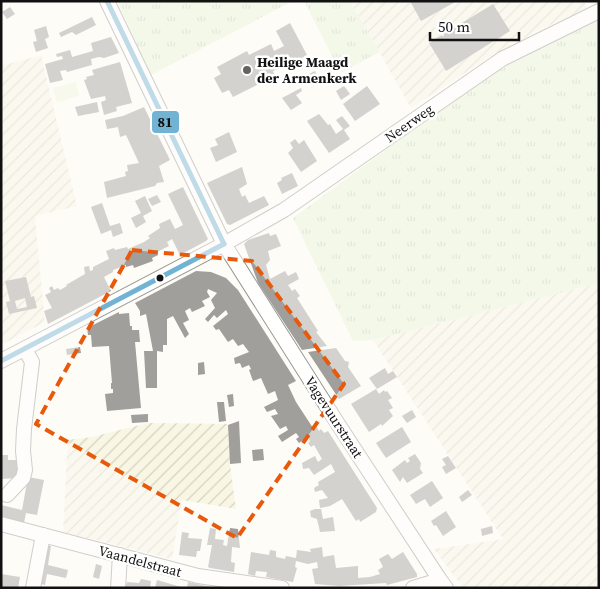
<svg xmlns="http://www.w3.org/2000/svg" width="600" height="589" font-family="'Source Serif 4',serif">
	<defs>
		<pattern id="farmland-furrows" width="10" height="10" patternUnits="userSpaceOnUse" patternTransform="scale(1.25)"><rect width="10" height="10" fill="#f9f7e4"/><path d="M-1 1l2-2M0 10L10 0M9 11l2-2" fill="none" stroke="#d4d3c3"/></pattern>
		<pattern id="grass-tufts" width="24" height="20" patternUnits="userSpaceOnUse" patternTransform="scale(1.25)"><rect width="24" height="20" fill="#e7f3d7"/><path d="M3 7l-1-3M5 7V3M7 7l1-3M15 17l-1-3M17 17v-4M19 17l1-3" fill="none" stroke="#c5cfb8"/></pattern>
	</defs>
	<rect width="100%" height="100%" fill="#fdfcf7"/>
	<g fill="url(#farmland-furrows)">
		<polygon points="350,1 584,1 587,8 537,31 488,58 411,108"/>
		<polygon points="41,55 77,206 35,216 45,322 1,345 1,66"/>
		<polygon points="599,283 599,588 463,588 434,549 503,539 373,340"/>
		<polygon points="148,423 228,424 230,464 236,509 182,500 172,559 63,532 67,451 69,448 66,440 92,437"/>
	</g>
	<g fill="url(#grass-tufts)">
		<polygon points="117,1 293,1 151,75"/>
		<polygon points="304,1 350,1 379,52 341,73"/>
		<polygon points="599,20 599,283 373,340 353,341 293,218 406,135 499,70"/>
	</g>
	<polygon fill="#f0f6e1" points="76,82 79,96 57,102 53,88"/>
	<g fill="#a19f9c" fill-rule="evenodd">
		<polygon points="410,1 457,1 421,21"/>
		<polygon points="493,4 510,31 446,71 429,43"/>
		<polygon points="10,7 15,14 7,19 2,12"/>
		<polygon points="92,17 96,25 76,35 72,32 61,37 59,33"/>
		<polygon points="290,23 307,55 293,63 288,54 279,59 283,67 273,71 274,74 271,76 269,73 260,78 263,82 233,97 229,90 222,93 214,78 221,74 217,67 247,51 249,55 271,44 274,51 284,46 276,31"/>
		<polygon points="46,26 49,37 45,39 48,48 36,52 33,42 37,41 34,30"/>
		<polygon points="111,37 119,53 104,58 99,57 91,59 92,65 67,72 66,70 60,71 63,80 50,83 45,64 63,59 62,56 57,57 56,54 70,50 72,57 93,51 91,43"/>
		<polygon points="120,62 132,103 116,107 117,111 104,115 101,102 106,100 105,96 91,99 84,80 87,79 86,77 94,75 92,70"/>
		<polygon points="315,71 318,77 304,84 301,78"/>
		<polygon points="344,86 350,94 341,100 336,91"/>
		<polygon points="367,86 380,104 355,121 343,104"/>
		<polygon points="301,88 302,91 296,95 302,103 291,110 282,98"/>
		<polygon points="97,102 99,112 78,116 75,107"/>
		<polygon points="144,107 170,160 159,166 164,182 157,183 155,186 107,198 104,182 126,176 125,172 128,171 127,165 139,163 126,135 120,137 118,127 107,129 105,120 123,116"/>
		<polygon points="319,114 328,125 330,124 336,134 343,129 336,120 342,116 350,126 344,130 350,139 329,153 307,121"/>
		<polygon points="229,132 237,152 216,162 210,148 218,145 215,139"/>
		<polygon points="295,139 299,144 304,140 317,161 301,172 288,153 293,148 290,143"/>
		<polygon points="242,167 247,184 239,189 242,197 245,195 249,203 264,196 269,205 230,225 227,224 207,183"/>
		<polygon points="292,173 298,186 282,194 277,183 282,180 281,178"/>
		<polygon points="183,187 208,239 206,241 180,255 172,239 167,242 169,246 157,252 158,255 152,258 153,261 134,268 133,265 126,267 126,265 113,270 113,272 104,277 111,291 48,324 44,311 52,308 45,295 51,292 49,288 52,286 54,290 58,288 60,290 67,286 66,285 85,274 84,267 89,266 90,271 93,270 93,267 109,259 106,251 114,248 115,250 127,247 128,249 144,242 150,238 148,236 160,228 159,224 170,219 175,229 183,225 168,194"/>
		<polygon points="157,195 161,202 152,206 148,199"/>
		<polygon points="145,196 152,211 143,216 146,222 136,228 131,218 141,213 135,201"/>
		<polygon points="102,203 110,226 120,223 123,233 113,237 111,230 101,234 91,207"/>
		<polygon points="269,233 270,236 276,234 281,246 268,251 270,260 266,265 270,279 285,271 288,276 296,272 299,279 288,285 292,291 295,289 300,296 297,298 318,331 316,332 327,346 302,350 258,283 244,244 248,240"/>
		<polygon points="196,271 211,272 226,278 238,290 296,381 288,385 296,402 313,428 316,426 319,431 321,429 324,433 328,431 377,508 376,512 360,522 359,519 356,521 342,499 330,506 320,508 319,500 328,498 322,490 315,492 314,488 319,485 318,482 335,472 331,464 314,475 309,468 303,469 302,463 315,456 318,462 322,459 314,445 311,447 308,443 310,441 308,437 299,443 296,439 299,437 296,433 282,442 278,436 288,430 286,426 280,429 271,416 278,414 275,409 267,412 264,407 278,400 275,391 268,394 261,378 253,381 249,370 251,369 249,365 242,368 240,363 235,364 234,358 249,352 243,344 238,346 233,339 228,342 219,329 216,330 213,326 228,314 226,310 217,318 214,315 208,322 205,319 215,308 211,300 217,293 208,289 207,292 210,297 202,301 205,306 192,312 190,308 185,311 189,320 183,323 189,334 185,338 173,316 167,319 167,345 163,345 163,352 157,351 157,388 146,388 144,351 153,351 146,314 140,316 140,311 135,303"/>
		<path d="M26 277 31 297 34 296 37 308 9 314 6 302 10 301 5 281ZM25 298 27 307 17 309 15 301Z"/>
		<polygon points="119,312 119,314 129,313 130,326 132,326 132,330 139,330 140,342 135,342 141,408 107,411 105,394 113,393 113,389 111,389 111,383 112,383 109,346 92,347 91,335 88,335 87,328"/>
		<polygon points="80,347 81,353 67,355 66,349"/>
		<polygon points="336,348 345,361 349,362 348,367 361,386 339,399 308,352"/>
		<polygon points="204,362 205,374 198,375 198,363"/>
		<polygon points="385,368 388,374 393,371 397,377 377,389 369,378"/>
		<polygon points="376,389 379,394 384,390 385,392 387,391 392,398 388,400 393,408 389,410 393,416 382,426 381,424 369,432 351,404"/>
		<polygon points="233,394 234,406 229,407 227,395"/>
		<polygon points="217,402 224,402 226,421 219,422"/>
		<polygon points="412,410 416,417 407,423 402,416"/>
		<polygon points="148,414 148,422 132,423 131,415"/>
		<polygon points="239,421 241,463 230,464 228,425"/>
		<polygon points="402,427 411,442 386,458 376,443"/>
		<polygon points="263,449 264,460 253,461 252,450"/>
		<polygon points="415,454 421,463 420,469 423,473 407,483 403,477 400,482 392,470 405,460 407,463 410,461 408,458"/>
		<polygon points="1,455 8,455 8,460 19,460 18,478 1,479"/>
		<polygon points="448,456 456,468 446,474 442,467 446,465 442,459"/>
		<polygon points="28,477 44,480 37,515 26,513 24,523 1,517 1,505 22,510"/>
		<polygon points="432,481 443,498 430,507 425,499 416,504 410,495"/>
		<polygon points="468,490 472,495 462,502 459,497"/>
		<polygon points="315,509 321,509 323,519 333,517 335,531 320,532 317,519 311,517 310,511"/>
		<polygon points="446,511 456,527 443,536 436,525 434,526 431,521"/>
		<polygon points="492,526 493,533 482,536 481,529"/>
		<polygon points="210,528 216,529 215,539 224,540 223,545 227,546 230,528 238,529 240,548 232,547 231,562 235,563 234,572 210,568 208,567 212,545 207,545"/>
		<polygon points="182,532 189,533 188,538 202,539 200,551 197,551 196,557 179,555"/>
		<polygon points="43,545 51,546 48,565 68,570 66,578 47,574 45,585 37,583"/>
		<polygon points="322,547 323,557 334,555 336,568 358,566 358,578 370,577 380,574 378,570 383,567 379,559 388,554 392,559 403,552 417,574 417,577 387,585 386,583 339,586 315,584 312,569 318,568 317,562 308,564 296,561 295,567 297,568 293,582 266,577 267,572 256,571 255,576 248,574 251,552 269,555 270,550 276,551 276,557 285,559 286,556 296,558 297,550 311,552 310,549"/>
		<polygon points="96,564 102,566 99,579 93,577"/>
		<polygon points="1,574 20,577 18,588 1,588"/>
		<polygon points="141,579 151,581 150,588 125,588 127,582 139,583"/>
		<polygon points="157,580 181,587 181,588 155,588"/>
		<polygon points="188,582 211,587 211,588 187,588"/>
	</g>
	<g fill="none" stroke-linecap="round" stroke-linejoin="round">
		<g stroke="#979795" stroke-width="16">
			<g id="minor">
				<polyline points="107,1 224,244 338,424 440,580 446,588"/>
				<polyline points="1,361 224,244 284,210 502,59 599,11"/>
				<polyline points="7,495 23,478 25,470 23,451 24,429 32,362 25,349"/>
				<polyline points="1,524 198,576 282,588"/>
				<polyline points="33,588 43,535"/>
				<polyline points="118,588 120,555"/>
				<polyline points="413,588 440,580"/>
			</g>
		</g>
		<use href="#minor" stroke="#fffffe" stroke-width="14"/>
		<g stroke="#fff" stroke-width="9">
			<g id="bus-1">
				<polyline points="107,1 224,244"/>
				<polyline points="1,361 224,244"/>
			</g>
		</g>
		<use href="#bus-1" stroke="#72b3d3" stroke-width="5"/>
	</g>
	<path d="M0 0H600V589H0ZM132 250 252 261 344 384 237 538 36 424Z" fill="#fdfcf7" fill-opacity=".55" fill-rule="evenodd"/>
	<path fill="none" stroke="#e8590c" stroke-width="4" stroke-dasharray="10 6" stroke-linejoin="round" d="M132 250 252 261 344 384 237 538 36 424Z"/>
	<circle fill="#646362" stroke="#fff" stroke-width="2" cx="247" cy="70" r="5"/>
	<circle fill="#111" stroke="#fff" stroke-width="2" cx="160" cy="278" r="4.5"/>
	<g text-anchor="middle" stroke-width="5" stroke-linejoin="round" paint-order="stroke">
		<g font-size="14" font-weight="bold" fill="#111" stroke="#fff" text-anchor="start">
			<text x="257" y="67">Heilige Maagd<tspan x="257" dy="16">der Armenkerk</tspan></text>
		</g>
		<g font-size="14" fill="#111" stroke="#fff">
			<text transform="translate(409 123) rotate(-35)" y="5">Neerweg</text>
			<text transform="translate(334 417) rotate(57)" y="5">Vagevuurstraat</text>
			<text transform="translate(140 561) rotate(15)" y="5">Vaandelstraat</text>
		</g>
	</g>
	<rect stroke="#fff" stroke-width="2" x="151" y="110" width="29" height="24" rx="5" fill="#72b3d3"/>
	<g font-size="14" text-anchor="middle" font-weight="bold" fill="#111">
		<text x="165" y="127">81</text>
	</g>
	<rect width="600" height="589" fill="none" stroke="#111111" stroke-width="5"/>
	<path d="M430 32v8h89v-8" fill="none" stroke="#111111" stroke-width="2.5"/>
	<text x="438" y="32" font-size="15" fill="#111111" stroke="#ffffff" stroke-width="4" paint-order="stroke">50 m</text>
</svg>
